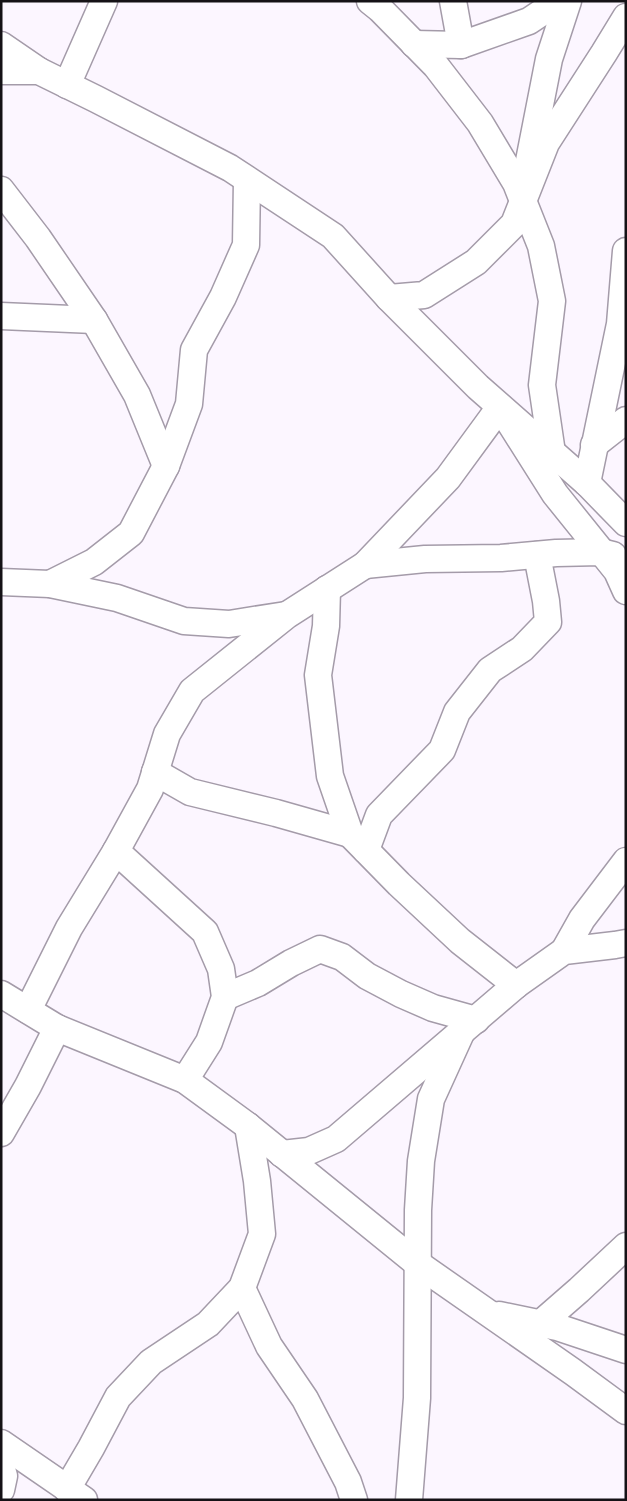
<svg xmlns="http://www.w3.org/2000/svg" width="627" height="1501" font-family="'Exo 2',sans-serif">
	<rect width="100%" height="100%" fill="#fcf6ff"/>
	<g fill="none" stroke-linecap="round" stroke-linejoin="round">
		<g stroke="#a49ba9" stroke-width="29">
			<g id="minor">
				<polyline points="370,1 380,9 436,66 480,123 516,183 541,246 552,301 542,385 552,453"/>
				<polyline points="453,1 461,45"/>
				<polyline points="414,44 461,45 529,21 559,1"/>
				<polyline points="1,45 39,71"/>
				<polyline points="1,71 39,71 96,99 230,168 333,236 389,298 478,387 587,483 626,523"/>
				<polyline points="67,85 104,1"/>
				<polyline points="529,161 549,59 568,1"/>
				<polyline points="1,190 38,238 94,320 137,395 166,466"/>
				<polyline points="389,298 424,295 476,262 514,224 546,143 604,53 626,17"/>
				<polyline points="1,316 94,320"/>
				<polyline points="594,445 626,420"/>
				<polyline points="587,483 620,324 626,251"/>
				<polyline points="365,565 425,559 501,558 556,553 601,552 613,555"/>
				<polyline points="1,582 50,584 117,598 184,621 229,624 286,615"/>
				<polyline points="50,584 94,562 131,533 166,466 189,404 194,350 223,297 246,245 247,180"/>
				<polyline points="327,589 326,626 318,675 330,776 350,834 399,884 460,941 516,985"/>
				<polyline points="155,772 190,792 276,813 350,834"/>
				<polyline points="366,850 379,815 442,750 457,712 490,670 522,649 548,622 546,601 537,555"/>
				<polyline points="116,851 205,932 221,969 225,997 209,1042 185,1080"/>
				<polyline points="564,951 582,919 626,861"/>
				<polyline points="1,994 57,1028 185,1080 248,1126 418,1264 573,1372 626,1411"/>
				<polyline points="225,997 258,983 291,963 320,949 342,957 367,976 401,994 433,1008 476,1020"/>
				<polyline points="28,1010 69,928 116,851 150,789 167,734 192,691 287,615 365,565 448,478 500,407 555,494 617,571 626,591"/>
				<polyline points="1,1133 28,1086 57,1028"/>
				<polyline points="282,1154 309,1151 336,1139 516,985 564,951 615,945 626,943"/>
				<polyline points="242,1288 269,1346 305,1399 348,1482 354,1500"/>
				<polyline points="499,1315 557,1327 626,1350"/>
				<polyline points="540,1324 579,1290 626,1246"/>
				<polyline points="1,1443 84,1500"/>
				<polyline points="1,1466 4,1476 1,1490"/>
				<polyline points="67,1489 91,1448 118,1397 151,1362 208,1324 242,1288 262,1234 257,1181 248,1126"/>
				<polyline points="409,1500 417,1398 418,1210 421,1161 431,1099 461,1033"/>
			</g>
		</g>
		<use href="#minor" stroke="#fff" stroke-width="26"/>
	</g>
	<rect width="627" height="1501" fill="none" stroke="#151216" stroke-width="5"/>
</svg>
